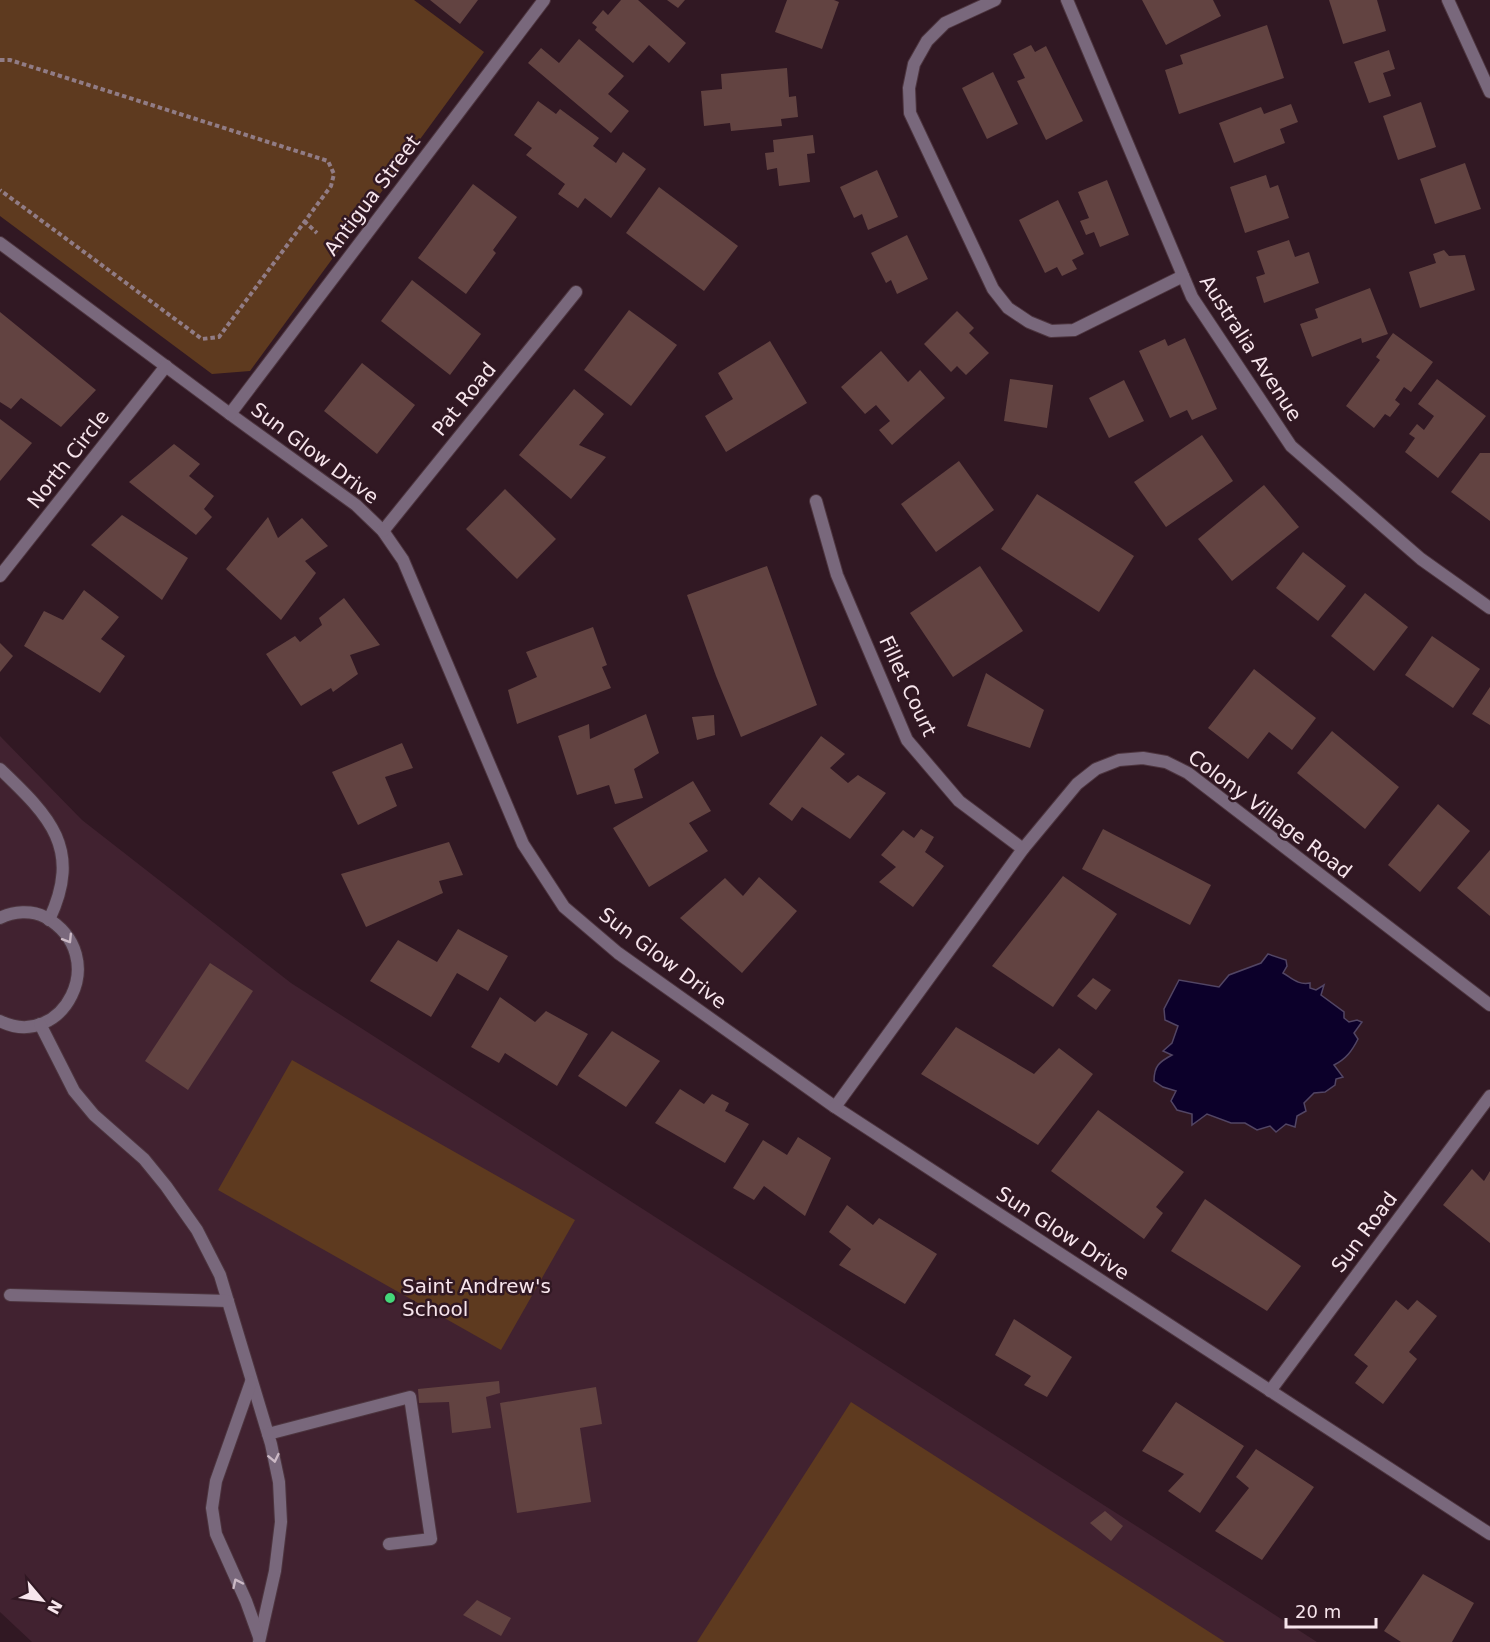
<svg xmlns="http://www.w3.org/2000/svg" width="1490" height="1642" font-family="'DejaVu Sans',sans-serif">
	<rect width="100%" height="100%" fill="#311823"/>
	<polygon fill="#412230" points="0,736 82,820 291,983 1317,1642 32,1642 0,1612"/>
	<g fill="#5e3a1f">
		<polygon points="0,0 414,0 484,52 250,371 212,374 0,216"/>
		<polygon points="292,1060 575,1220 501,1350 218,1190"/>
		<polygon points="851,1402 1225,1642 697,1642"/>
	</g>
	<path fill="#0c002a" stroke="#524564" stroke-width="1.5" d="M1268 954 1286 960 1287 966 1283 973C1293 979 1298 985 1310 983V988L1316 990 1324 985 1321 995 1344 1012V1018L1349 1022 1357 1020 1362 1022 1354 1033 1358 1039C1352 1051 1346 1059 1334 1065L1343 1077 1336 1079 1335 1085 1325 1092 1314 1093 1304 1103 1306 1111 1297 1116 1295 1127 1286 1124 1276 1132 1270 1126 1257 1130 1245 1123H1231L1207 1114 1192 1125V1114L1177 1110 1171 1101 1176 1091 1163 1087 1154 1081C1154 1066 1159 1062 1172 1055L1163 1051 1172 1043 1178 1026 1165 1020 1164 1009 1179 980 1219 987 1229 975 1261 963Z"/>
	<g fill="#624341">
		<polygon points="430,0 478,0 460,24"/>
		<polygon points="621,0 638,0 686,43 669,63 649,45 633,63 595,30 597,27 592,23 603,10 608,15"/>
		<polygon points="667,0 685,0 678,8"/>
		<polygon points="787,0 834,0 839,2 822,49 775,32"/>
		<polygon points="1142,0 1213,0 1221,16 1166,45"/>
		<polygon points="1329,0 1377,0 1386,31 1343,44"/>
		<polygon points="1267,25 1284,78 1179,114 1165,70 1183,64 1180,55"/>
		<polygon points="579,39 624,76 608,94 629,111 611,133 528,63 541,48 559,63"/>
		<polygon points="1031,45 1035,52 1046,46 1083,121 1046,140 1017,81 1025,78 1013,54"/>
		<polygon points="1389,50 1395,69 1383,73 1391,96 1369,103 1354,62"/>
		<polygon points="787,68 789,97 796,96 798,117 781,119 782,126 731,131 730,123 704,126 701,91 722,89 721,74"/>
		<polygon points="993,72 1018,124 987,139 962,88"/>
		<polygon points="538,101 556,114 560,109 599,138 593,146 616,163 623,152 646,169 611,218 585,198 578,208 558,194 565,184 526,155 532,148 514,135"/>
		<polygon points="1421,102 1436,147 1398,160 1383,116"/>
		<polygon points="1291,104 1298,122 1280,129 1285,143 1234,163 1219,123 1261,107 1264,114"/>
		<polygon points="813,135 815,153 807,154 810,182 779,186 777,168 767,170 765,153 774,152 773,140"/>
		<polygon points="1465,163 1481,209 1435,224 1420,179"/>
		<polygon points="877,170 898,217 868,230 862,214 854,218 840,187"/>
		<polygon points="1266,175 1270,188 1278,185 1289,218 1245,233 1230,187"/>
		<polygon points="1107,180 1129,235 1100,247 1094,232 1086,235 1080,221 1089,218 1078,192"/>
		<polygon points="473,184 517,217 493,250 496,253 466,294 418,258"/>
		<polygon points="659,187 738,246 704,291 626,233"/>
		<polygon points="1058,200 1084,254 1072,260 1077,269 1062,276 1057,267 1045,273 1019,220"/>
		<polygon points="907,235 928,279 897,294 891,280 886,283 871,253"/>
		<polygon points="1289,240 1295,257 1309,252 1319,283 1264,303 1256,277 1265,274 1257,251"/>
		<polygon points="1444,250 1449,256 1465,255 1475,290 1420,308 1409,272 1436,263 1433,254"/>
		<polygon points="412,280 481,334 450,375 381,321"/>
		<polygon points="1370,288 1388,334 1362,343 1361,338 1312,357 1300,324 1318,318 1315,309"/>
		<polygon points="629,310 677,345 631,406 584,370"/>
		<polygon points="957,311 974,328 969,333 989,353 966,375 957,366 951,372 924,344"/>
		<polygon points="0,312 96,390 61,427 21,398 11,409 0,402"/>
		<polygon points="1393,333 1433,362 1411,392 1404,387 1395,400 1400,404 1390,417 1385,414 1374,428 1346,406 1380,360 1376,357"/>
		<polygon points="1185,338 1217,409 1192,420 1187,410 1170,418 1139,351 1165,339 1168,346"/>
		<polygon points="770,341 807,403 726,452 705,416 733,399 718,373"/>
		<polygon points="881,351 908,382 920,370 945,398 892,445 879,430 890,421 876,405 865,414 841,387"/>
		<polygon points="362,363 415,405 377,454 324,411"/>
		<polygon points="1010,379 1053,385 1047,428 1004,421"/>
		<polygon points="1437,379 1486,416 1438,478 1405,452 1415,438 1409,434 1417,424 1424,430 1434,416 1418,404"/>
		<polygon points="1124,380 1144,421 1109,438 1089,398"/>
		<polygon points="574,389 604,414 579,445 606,457 571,499 519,455"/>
		<polygon points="0,419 32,443 0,481"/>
		<polygon points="1202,435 1233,481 1166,527 1134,482"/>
		<polygon points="174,444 200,464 189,476 214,496 204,509 212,517 196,535 129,482"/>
		<polygon points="1480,453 1490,453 1490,521 1451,492"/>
		<polygon points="959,461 994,510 936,552 901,504"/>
		<polygon points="1264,485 1299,527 1232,581 1198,539"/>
		<polygon points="505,489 556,539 517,579 466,529"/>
		<polygon points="1037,494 1134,556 1099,612 1001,549"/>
		<polygon points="122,515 188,558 162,600 91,545"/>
		<polygon points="268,517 278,538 302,518 328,546 305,561 316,573 281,620 226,569"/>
		<polygon points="1303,552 1346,586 1318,621 1276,588"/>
		<polygon points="767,566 817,705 741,737 716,676 687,595"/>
		<polygon points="980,566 1023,631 953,677 910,613"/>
		<polygon points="84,590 119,617 101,639 125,656 100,693 24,646 44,611 63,620"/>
		<polygon points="1365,593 1408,627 1374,671 1331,636"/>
		<polygon points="344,598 380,645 350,655 358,674 333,692 331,688 301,706 266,654 295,636 300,642 322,625 319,618"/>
		<polygon points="593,627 607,665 602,667 611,688 517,724 508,690 537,677 526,652"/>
		<polygon points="1432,636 1480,669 1453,708 1405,675"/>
		<polygon points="0,643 13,656 0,672"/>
		<polygon points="1254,669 1316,718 1292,750 1269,732 1248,759 1208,728"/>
		<polygon points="986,673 1044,710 1030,748 967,726"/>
		<polygon points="1490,687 1490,725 1472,714"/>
		<polygon points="646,714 659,753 634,769 643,798 615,804 609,785 577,795 558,736 589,724 590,739"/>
		<polygon points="714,715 715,735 697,740 692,717"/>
		<polygon points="1332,731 1399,787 1365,829 1297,773"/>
		<polygon points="821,736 845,754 830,768 848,783 858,775 886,793 850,839 802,807 792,821 769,804"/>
		<polygon points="402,743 413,768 385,777 397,806 358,825 332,772"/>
		<polygon points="693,781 711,811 689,823 708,851 649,887 613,828"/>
		<polygon points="1438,804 1470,831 1420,892 1388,865"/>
		<polygon points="921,829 934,837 925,852 944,866 913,907 879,882 896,867 881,855 903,830 914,838"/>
		<polygon points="1103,829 1211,885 1190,925 1082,869"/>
		<polygon points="449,842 463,875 439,881 443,893 366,927 341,874"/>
		<polygon points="1490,850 1490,916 1457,888"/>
		<polygon points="1063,876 1117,914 1053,1007 992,966"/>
		<polygon points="759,877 797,911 742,973 680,918 725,878 743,896"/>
		<polygon points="458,929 508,956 488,991 457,973 431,1017 370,981 398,940 437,962"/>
		<polygon points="210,963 253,991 188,1090 145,1061"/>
		<polygon points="1093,978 1111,990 1096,1010 1077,996"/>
		<polygon points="500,997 535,1022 546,1011 588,1034 557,1086 505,1053 499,1063 471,1047"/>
		<polygon points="956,1027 1034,1074 1059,1048 1093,1074 1038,1145 921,1074"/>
		<polygon points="612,1031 660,1061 626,1107 578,1076"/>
		<polygon points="680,1089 704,1104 712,1094 729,1103 725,1111 749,1124 725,1163 655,1123"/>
		<polygon points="1098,1110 1184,1172 1156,1207 1163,1213 1144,1239 1051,1171"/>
		<polygon points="798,1137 831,1158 805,1216 764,1186 754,1200 733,1188 763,1140 787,1155"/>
		<polygon points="1472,1169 1484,1181 1490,1171 1490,1243 1443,1205"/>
		<polygon points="1205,1199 1301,1266 1267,1311 1171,1251"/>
		<polygon points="847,1205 873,1225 879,1218 937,1254 905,1304 839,1265 851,1249 829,1232"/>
		<polygon points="1396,1300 1408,1310 1417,1300 1437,1316 1409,1352 1417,1359 1383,1404 1355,1383 1368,1366 1354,1355"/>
		<polygon points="1014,1319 1072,1357 1047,1397 1024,1385 1031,1376 995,1355"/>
		<polygon points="499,1381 500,1393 486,1397 491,1428 452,1433 449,1402 419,1403 418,1389"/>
		<polygon points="596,1387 602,1424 580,1428 591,1502 517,1513 500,1403"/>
		<polygon points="1176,1402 1244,1446 1200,1513 1168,1491 1184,1474 1142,1451"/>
		<polygon points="1256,1449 1314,1487 1262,1560 1215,1531 1249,1488 1236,1477"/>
		<polygon points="1105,1511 1123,1526 1111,1541 1090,1523"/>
		<polygon points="1423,1574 1474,1603 1452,1642 1401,1642 1384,1631"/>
		<polygon points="477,1600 511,1618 501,1636 463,1615"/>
	</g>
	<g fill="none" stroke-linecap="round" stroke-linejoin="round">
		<g stroke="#4d353f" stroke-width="14">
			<g id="lane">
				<path d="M0 769C49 816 83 848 49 920"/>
				<path d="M0 918C13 911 32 910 45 917 114 956 62 1052 0 1021"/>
				<polyline points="40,1024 74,1091 94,1115 144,1159 166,1186 197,1230 220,1275 271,1444 279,1482 281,1522 275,1571 259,1642"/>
				<polyline points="10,1295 228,1301"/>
				<polyline points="251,1382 216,1481 212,1508 216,1534 246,1601 259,1637"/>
				<polyline points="268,1434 410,1397 431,1539 389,1544"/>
			</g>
		</g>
		<g stroke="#4d353f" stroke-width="14">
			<g id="street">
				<polyline points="995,0 945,23 927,41 914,64 909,88 910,113 993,289 1008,308 1029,322 1051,331 1074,330 1183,276"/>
				<polyline points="1067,0 1192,297 1291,446 1421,559 1490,608"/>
				<polyline points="1448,0 1490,92"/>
				<polyline points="0,243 230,414 356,505 383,531 403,560 523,844 564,907 618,953 835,1107 1490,1534"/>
				<polyline points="230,414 544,0"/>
				<polyline points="816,501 837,575 907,740 959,801 1023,849"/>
				<polyline points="383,531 576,292"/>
				<polyline points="0,576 166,366"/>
				<polyline points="835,1107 1023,849 1077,784 1096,769 1119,760 1143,758 1166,762 1188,773 1490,1005"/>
				<polyline points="1270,1391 1490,1096"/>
			</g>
		</g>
		<g stroke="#917c85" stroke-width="4" stroke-dasharray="4.5 3" stroke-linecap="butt">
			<polyline points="0,60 10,60 328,161 334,174 331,186 219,337 202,339 0,190"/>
			<polyline points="304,221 317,233"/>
		</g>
		<use href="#lane" stroke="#79687c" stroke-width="12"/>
		<use href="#street" stroke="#79687c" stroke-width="12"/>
	</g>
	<defs><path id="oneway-chevron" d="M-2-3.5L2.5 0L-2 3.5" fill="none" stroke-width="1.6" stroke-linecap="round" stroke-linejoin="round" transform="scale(1.5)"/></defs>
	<g stroke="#cbb9c5">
		<use href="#oneway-chevron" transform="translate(68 939) rotate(58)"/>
		<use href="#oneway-chevron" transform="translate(274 1458) rotate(78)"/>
		<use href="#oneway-chevron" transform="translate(237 1583) rotate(-115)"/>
	</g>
	<circle fill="#44d77a" stroke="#311823" stroke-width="2" cx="390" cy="1298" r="6"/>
	<g text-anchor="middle" stroke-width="5" stroke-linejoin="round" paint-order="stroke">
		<g font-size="20" fill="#f7e5ec" stroke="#311823">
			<text transform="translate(372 195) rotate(-53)" y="7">Antigua Street</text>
			<text transform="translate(1251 348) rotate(57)" y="7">Australia Avenue</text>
			<text transform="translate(464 399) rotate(-51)" y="7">Pat Road</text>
			<text transform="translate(315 453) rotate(37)" y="7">Sun Glow Drive</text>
			<text transform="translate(68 459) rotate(-52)" y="7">North Circle</text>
			<text transform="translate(908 686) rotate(65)" y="7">Fillet Court</text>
			<text transform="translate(1270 814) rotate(37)" y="7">Colony Village Road</text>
			<text transform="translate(663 958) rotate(37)" y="7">Sun Glow Drive</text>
			<text transform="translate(1364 1232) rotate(-53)" y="7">Sun Road</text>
			<text transform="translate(1063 1233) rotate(33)" y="7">Sun Glow Drive</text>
		</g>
		<g font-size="20" fill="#f7e5ec" stroke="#311823" text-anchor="start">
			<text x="402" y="1293">Saint Andrew's<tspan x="402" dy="23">School</tspan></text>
		</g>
	</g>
	<g transform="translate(42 1600) rotate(119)" stroke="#311823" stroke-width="4.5" paint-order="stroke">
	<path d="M0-4.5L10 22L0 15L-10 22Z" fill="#f7e5ec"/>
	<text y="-9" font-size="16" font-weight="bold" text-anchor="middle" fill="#f7e5ec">N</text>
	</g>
	<path d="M1286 1618v9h90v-9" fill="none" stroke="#f7e5ec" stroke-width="3"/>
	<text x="1295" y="1618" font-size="18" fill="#f7e5ec" stroke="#311823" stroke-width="4.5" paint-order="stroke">20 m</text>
</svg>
